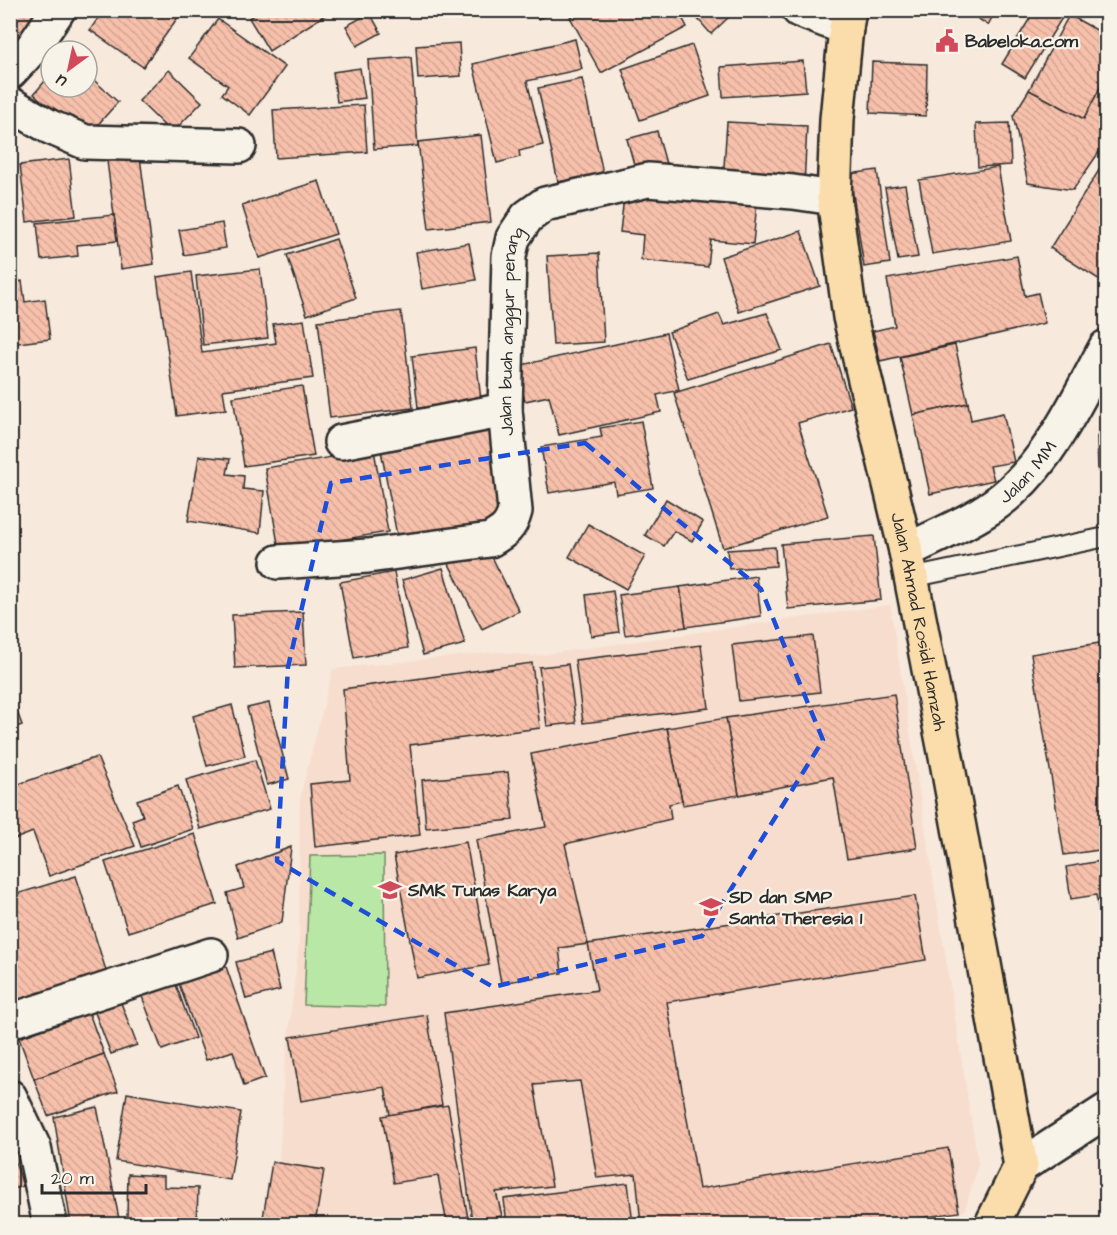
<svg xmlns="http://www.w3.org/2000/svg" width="1117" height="1235" font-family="'Architects Daughter',sans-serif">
	<defs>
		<pattern id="building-back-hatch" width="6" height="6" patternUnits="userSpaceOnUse" patternTransform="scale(1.5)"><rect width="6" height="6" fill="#f7c0ab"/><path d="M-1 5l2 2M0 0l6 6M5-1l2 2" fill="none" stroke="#d4a593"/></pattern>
	</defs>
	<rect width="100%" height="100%" fill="#f7e9dc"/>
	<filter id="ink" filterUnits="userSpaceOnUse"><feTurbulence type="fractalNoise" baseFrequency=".0167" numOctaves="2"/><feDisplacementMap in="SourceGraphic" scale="12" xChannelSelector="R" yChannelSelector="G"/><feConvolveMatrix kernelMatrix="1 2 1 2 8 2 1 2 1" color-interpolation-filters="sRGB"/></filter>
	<g filter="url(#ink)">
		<polygon fill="#f7ddcd" points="890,605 978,1164 965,1210 945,1224 276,1224 284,1074 299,944 300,798 333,669 498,652 534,656"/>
		<polygon fill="#b9e7a5" stroke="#728968" stroke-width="1.5" points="384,855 385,1007 304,1005 310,856"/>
		<g fill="url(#building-back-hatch)" stroke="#2b2b2b" stroke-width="1.5">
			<polygon points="10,10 37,10 20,44 10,44"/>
			<polygon points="183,10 143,67 90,30 101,14 96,10"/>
			<polygon points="260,10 333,10 269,51 249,18"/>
			<polygon points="531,10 561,10 538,19"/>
			<polygon points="583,10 678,10 687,27 601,73 570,17"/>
			<polygon points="690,10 725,10 730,16 711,34"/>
			<polygon points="964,10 996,10 988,25"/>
			<polygon points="1035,10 1061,10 1065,13 1025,78 1002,64"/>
			<polygon points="370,13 381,33 357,46 346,26"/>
			<polygon points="1069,15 1106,35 1106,76 1084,119 1029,90"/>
			<polygon points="218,19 285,67 250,115 222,94 228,86 189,58"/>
			<polygon points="575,39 582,69 527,81 543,145 519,151 520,157 497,163 473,64"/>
			<polygon points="459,43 461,76 418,79 416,46"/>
			<polygon points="692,45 710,96 640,120 622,69"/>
			<polygon points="411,57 418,146 374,149 368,60"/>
			<polygon points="803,61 806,91 723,97 721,67"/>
			<polygon points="872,62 927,64 926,116 870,113"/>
			<polygon points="360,68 365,98 337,102 333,72"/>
			<polygon points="169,70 202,102 172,133 139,101"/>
			<polygon points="51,74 51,87 87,87 87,74 118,102 85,139 34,94"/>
			<polygon points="1106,76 1106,142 1073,190 1028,183 1013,116 1029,90 1084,119"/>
			<polygon points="582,79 603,173 558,182 538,88"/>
			<polygon points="364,105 367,152 276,158 273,110"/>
			<polygon points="727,122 807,126 804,186 723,182"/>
			<polygon points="1009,123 1011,165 978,167 976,124"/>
			<polygon points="657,131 668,171 638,179 627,139"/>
			<polygon points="10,135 17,172 10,173"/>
			<polygon points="481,135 491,222 429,229 418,142"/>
			<polygon points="140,157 154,264 121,269 107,161"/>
			<polygon points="69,159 76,216 27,222 20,165"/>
			<polygon points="1106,159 1106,206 1100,216 1106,221 1106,284 1050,248"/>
			<polygon points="998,167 1011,241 932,254 919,180"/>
			<polygon points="877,170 890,263 864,267 850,174"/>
			<polygon points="319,181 336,234 259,258 242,205"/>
			<polygon points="905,185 918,257 898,260 885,188"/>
			<polygon points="625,188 757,202 753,244 711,240 708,267 641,260 643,235 620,232"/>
			<polygon points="114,215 117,241 77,245 78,256 41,260 37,223"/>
			<polygon points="222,223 226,248 184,255 179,230"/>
			<polygon points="801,231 820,286 739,312 721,257"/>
			<polygon points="336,239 356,298 307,315 287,255"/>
			<polygon points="469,243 476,280 422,289 416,252"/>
			<polygon points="599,253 604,342 553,345 547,256"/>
			<polygon points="1017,256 1025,296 1038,293 1045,323 880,361 873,331 895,326 887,279"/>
			<polygon points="260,269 268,338 203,345 196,276"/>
			<polygon points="191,272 202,353 276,343 273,324 304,320 313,378 223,390 226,409 177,416 157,277"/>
			<polygon points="22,281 25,302 45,299 50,339 10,344 10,283"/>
			<polygon points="401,311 413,408 330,418 318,321"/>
			<polygon points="767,313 782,350 688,379 669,332 719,314 724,325"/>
			<polygon points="666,333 679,390 657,395 661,412 559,435 549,396 525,401 517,366"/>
			<polygon points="831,344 851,407 798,423 828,516 723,548 674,393"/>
			<polygon points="955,345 968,403 913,415 900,357"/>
			<polygon points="475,348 482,409 419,416 412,356"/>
			<polygon points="302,386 314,456 244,466 233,397"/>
			<polygon points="968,403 971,420 1003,413 1014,462 990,466 994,480 930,494 913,415"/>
			<polygon points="641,421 653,488 616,494 614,482 549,493 541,447 602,437 600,428"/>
			<polygon points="1106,421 1106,472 1098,471 1097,437"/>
			<polygon points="495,425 513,521 398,541 380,445"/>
			<polygon points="10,433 12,433 13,514 10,514"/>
			<polygon points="374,450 388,532 279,550 265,468"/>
			<polygon points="199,456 230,459 227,474 244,476 243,489 264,491 260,533 188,521"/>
			<polygon points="666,499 703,522 692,541 674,531 664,546 645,535"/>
			<polygon points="588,524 645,556 626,589 569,557"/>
			<polygon points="874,536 881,600 788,609 781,544"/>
			<polygon points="486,545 519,611 482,629 449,564"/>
			<polygon points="775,547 776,566 729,569 727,550"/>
			<polygon points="443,568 465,644 423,655 402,580"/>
			<polygon points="394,572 408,648 354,658 340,582"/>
			<polygon points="756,576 761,616 686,627 680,587"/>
			<polygon points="680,587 686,627 625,635 619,595"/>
			<polygon points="613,591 619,632 591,636 586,595"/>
			<polygon points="303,612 306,665 235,668 232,615"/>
			<polygon points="813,636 820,692 739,701 732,645"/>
			<polygon points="1106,642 1106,849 1064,855 1031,654"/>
			<polygon points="701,645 709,708 583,723 575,660"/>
			<polygon points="532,663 540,728 410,745 420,835 315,847 310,784 350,780 343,689"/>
			<polygon points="568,664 576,723 547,726 539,667"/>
			<polygon points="10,692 22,725 10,729"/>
			<polygon points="894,694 917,848 847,859 833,777 739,795 726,718"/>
			<polygon points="269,703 289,779 267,785 247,708"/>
			<polygon points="232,705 245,756 207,766 193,716"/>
			<polygon points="726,718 739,795 683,805 667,728"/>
			<polygon points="667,728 682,801 669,804 671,819 565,844 588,944 559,948 562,973 501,983 476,840 546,827 531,754"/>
			<polygon points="97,757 135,846 49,876 33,832 10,841 10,787"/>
			<polygon points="255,760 270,809 200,829 186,780"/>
			<polygon points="508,772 513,820 426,828 422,780"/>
			<polygon points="178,786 193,829 141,847 132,820 143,816 137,800"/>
			<polygon points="195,834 217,904 128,932 105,862"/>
			<polygon points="466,842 489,965 417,978 394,855"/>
			<polygon points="291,847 282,922 238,938 227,893 244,888 238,867"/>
			<polygon points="1106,860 1106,945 1096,895 1071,899 1066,867"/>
			<polygon points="10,871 15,886 10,887"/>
			<polygon points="76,876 110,983 22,1010 10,975 10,896"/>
			<polygon points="915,896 926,960 667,1002 699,1189 948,1148 959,1212 882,1224 641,1224 636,1174 597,1178 580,1081 534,1085 552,1186 496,1192 502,1216 472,1221 444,1013 597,990 588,944"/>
			<polygon points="271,953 280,990 246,999 236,962"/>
			<polygon points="224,961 265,1078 244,1086 233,1051 206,1060 177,978"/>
			<polygon points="174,979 195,1038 162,1050 140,991"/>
			<polygon points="118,995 137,1045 111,1054 92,1005"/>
			<polygon points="89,1013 104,1054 34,1079 19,1038"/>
			<polygon points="427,1015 442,1105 390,1115 385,1087 301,1101 290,1037"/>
			<polygon points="104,1054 118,1091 48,1116 34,1079"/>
			<polygon points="127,1093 241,1112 230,1180 116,1161"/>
			<polygon points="448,1105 469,1224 447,1224 438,1176 394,1183 382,1116"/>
			<polygon points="97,1107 120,1224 71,1224 54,1117"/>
			<polygon points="10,1145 23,1186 10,1190"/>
			<polygon points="272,1162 324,1170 315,1224 262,1224"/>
			<polygon points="128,1174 164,1176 164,1187 198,1188 197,1220 127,1218"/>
			<polygon points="628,1183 633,1224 507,1224 504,1199"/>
		</g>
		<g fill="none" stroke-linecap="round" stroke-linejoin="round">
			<g stroke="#2b2b2b" stroke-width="22">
				<polyline id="lane" points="911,578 1106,537"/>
			</g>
			<g stroke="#2b2b2b" stroke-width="38">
				<g id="street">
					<polyline points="799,10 846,28"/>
					<polyline points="10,72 33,47 58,10"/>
					<polyline points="10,104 50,127 85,142 239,146"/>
					<polyline points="341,442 505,410"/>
					<path id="s1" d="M906 551C930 539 957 528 980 514 1043 478 1073 407 1106 347"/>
					<path id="s2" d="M278 562 368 556 490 540C504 532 511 527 515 511L505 410 509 256 513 238 527 217 545 204 648 180 793 192 834 198"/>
					<polyline points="10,1021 211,955"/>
					<polyline points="10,1097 34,1148 50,1224"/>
				</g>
			</g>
			<g stroke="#2b2b2b" stroke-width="38">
				<polyline id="secondary" points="1021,1166 1106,1111"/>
			</g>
			<g stroke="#2b2b2b" stroke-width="38">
				<g id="primary">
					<path id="s3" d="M849 10 846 28 837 119 834 198 850 317 906 551 947 762 1021 1166 992 1224"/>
				</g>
			</g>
			<use href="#lane" stroke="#f7f3e8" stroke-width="18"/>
			<use href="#street" stroke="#f7f3e8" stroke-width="33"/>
			<use href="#secondary" stroke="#f7f3e8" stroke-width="33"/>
			<use href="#primary" stroke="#faddab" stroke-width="33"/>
		</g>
	</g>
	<path fill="none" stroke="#1d4ed8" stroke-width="4.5" stroke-dasharray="12 8" stroke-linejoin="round" d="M585 443 761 589 823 740 702 936 493 987 277 861 288 667 331 483Z"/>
	<defs>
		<g id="civic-bare" transform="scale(1.8)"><path d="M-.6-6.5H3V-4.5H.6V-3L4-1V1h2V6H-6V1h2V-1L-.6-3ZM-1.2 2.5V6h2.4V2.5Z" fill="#d1495b" stroke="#f7f3e8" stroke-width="2.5" paint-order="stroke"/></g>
		<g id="school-bare" transform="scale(1.8)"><path d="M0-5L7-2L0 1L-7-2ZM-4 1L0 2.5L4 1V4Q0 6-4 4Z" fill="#d1495b" stroke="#f7f3e8" stroke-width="2.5" paint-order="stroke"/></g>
	</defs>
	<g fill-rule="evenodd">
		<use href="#civic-bare" x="947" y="41"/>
		<use href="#school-bare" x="390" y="890"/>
		<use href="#school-bare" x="711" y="907"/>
	</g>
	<g text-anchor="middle" stroke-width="4.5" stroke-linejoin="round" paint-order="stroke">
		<g font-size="18" font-weight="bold" fill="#2b2b2b" stroke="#f7f3e8" text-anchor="start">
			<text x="965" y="47">Babeloka.com</text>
			<text x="408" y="896">SMK Tunas Karya</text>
			<text x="729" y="903">SD dan SMP<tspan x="729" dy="21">Santa Theresia 1</tspan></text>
		</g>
		<g font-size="18" fill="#2b2b2b" stroke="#f7f3e8">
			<text dy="6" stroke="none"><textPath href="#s2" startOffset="434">Jalan buah anggur penang</textPath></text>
			<text dy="6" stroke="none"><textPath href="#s1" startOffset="147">Jalan MM</textPath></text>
			<text dy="6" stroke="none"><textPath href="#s3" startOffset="621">Jalan Ahmad Rosidi Hamzah</textPath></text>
		</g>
	</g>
	<rect width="1117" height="1235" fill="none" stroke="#f7f3e8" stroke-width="36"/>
	<rect x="18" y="18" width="1081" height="1199" fill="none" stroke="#2b2b2b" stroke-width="2" filter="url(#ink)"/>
	<g transform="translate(69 69) rotate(213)"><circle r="28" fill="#f7f3e8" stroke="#a5a39c" stroke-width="1.5"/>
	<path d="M0-4.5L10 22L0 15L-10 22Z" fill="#d1495b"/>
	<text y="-9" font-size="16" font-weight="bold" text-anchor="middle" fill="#2b2b2b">U</text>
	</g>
	<path d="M42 1184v9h104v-9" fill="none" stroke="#2b2b2b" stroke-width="3"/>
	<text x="51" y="1184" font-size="18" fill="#2b2b2b" stroke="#f7f3e8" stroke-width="4.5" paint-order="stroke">20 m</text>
</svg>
